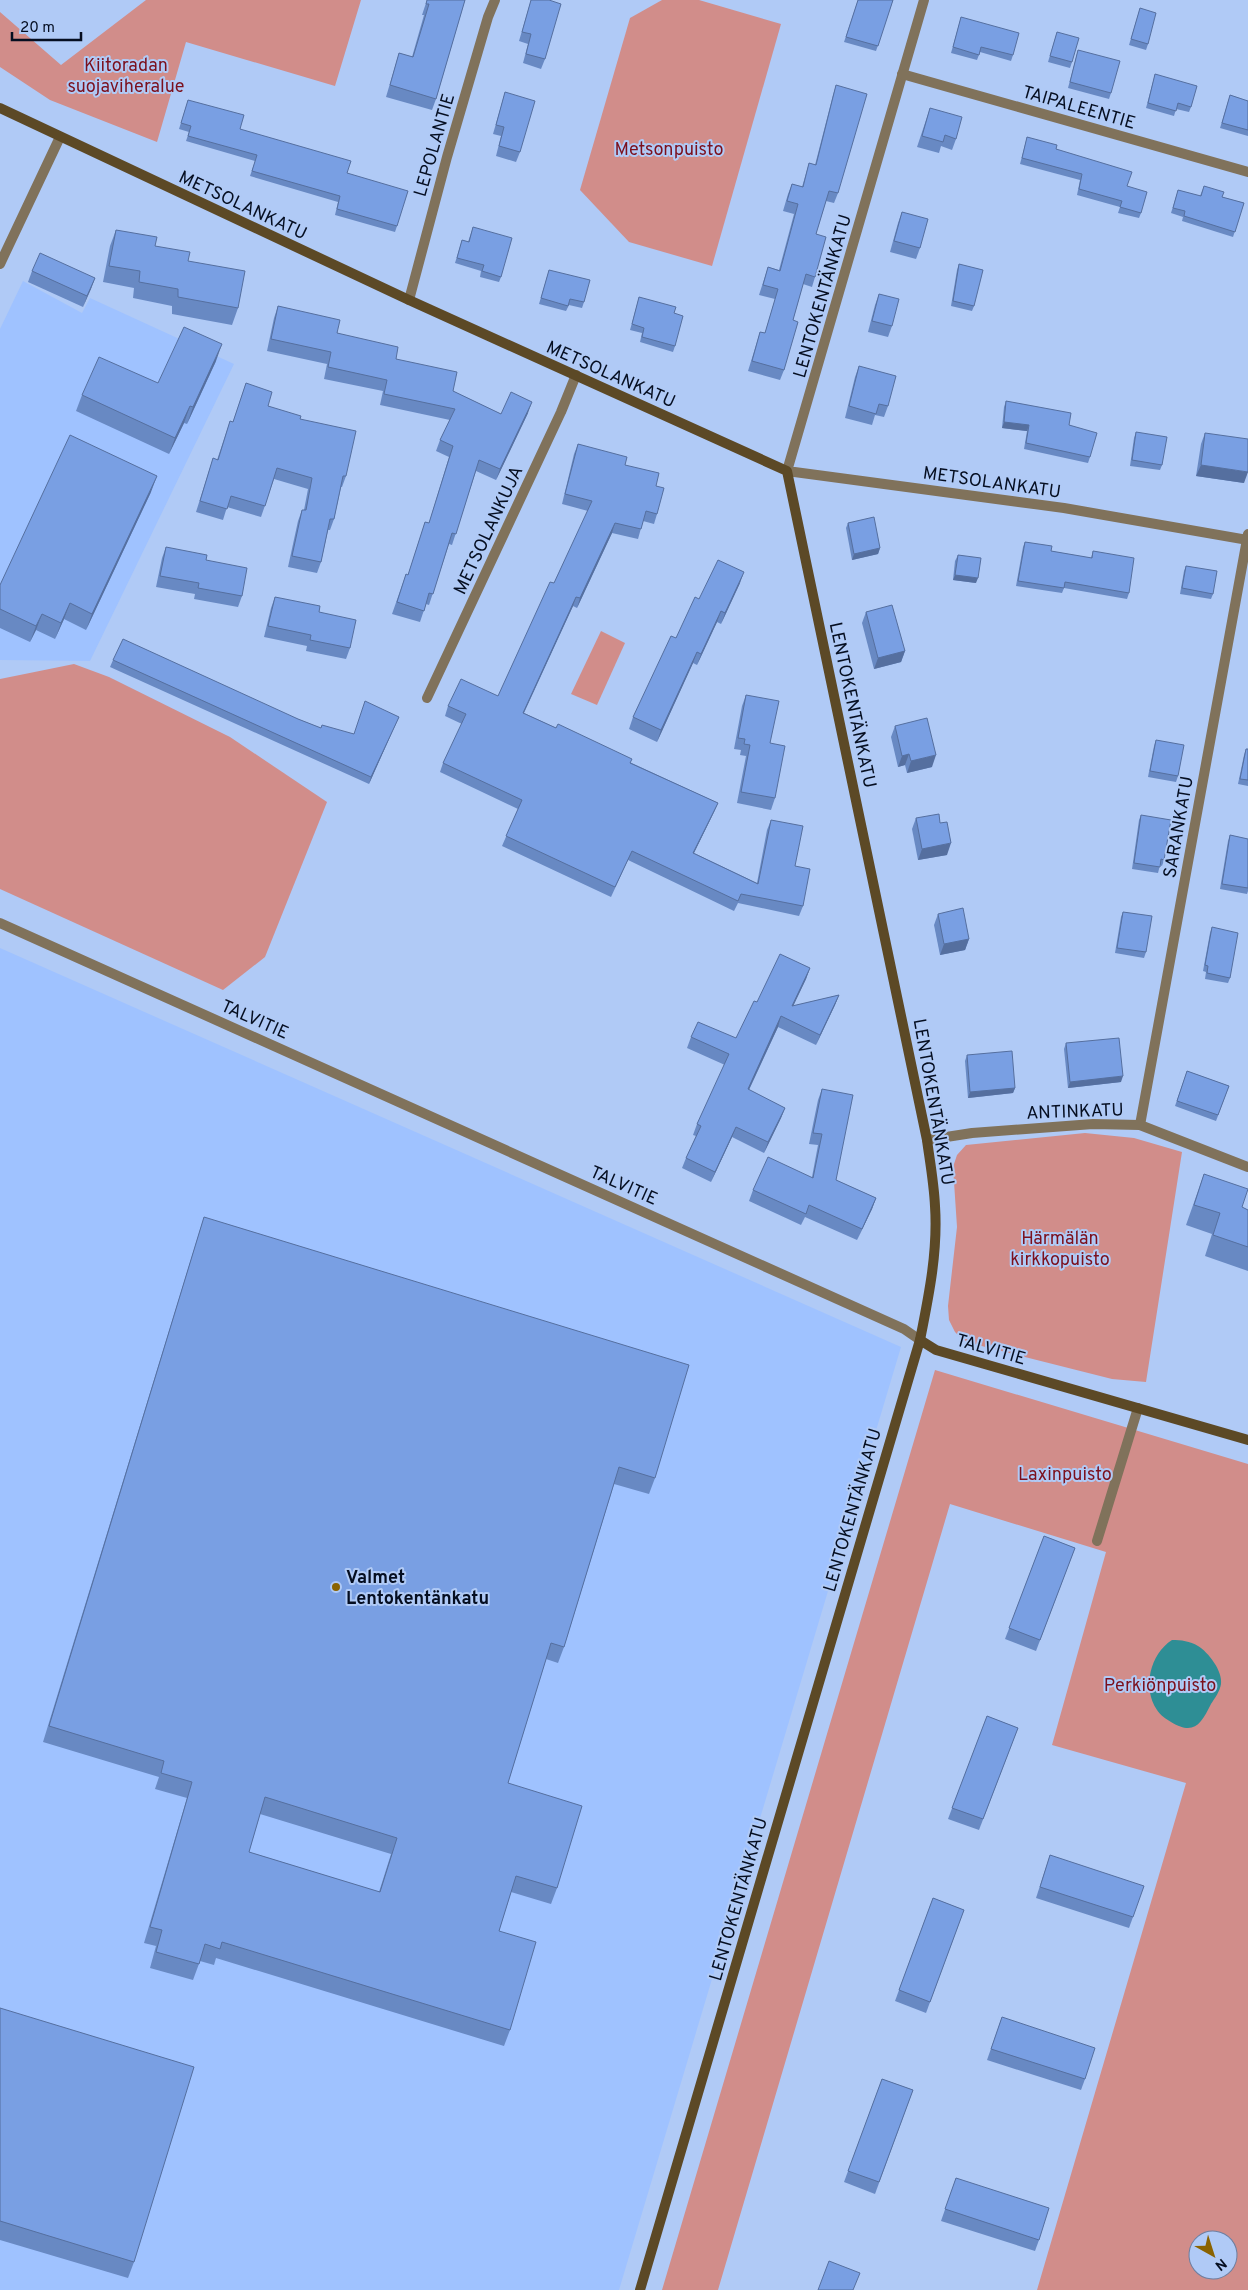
<svg xmlns="http://www.w3.org/2000/svg" width="1248" height="2290" font-family="Overpass,sans-serif">
	<rect width="100%" height="100%" fill="#b0caf6"/>
	<g fill="#9fc2ff">
		<polygon points="23,281 82,313 90,298 234,364 90,661 0,660 0,329"/>
		<polygon points="0,948 901,1347 619,2290 0,2290"/>
	</g>
	<g fill="#d18d8a" fill-rule="evenodd">
		<polygon points="146,0 361,0 335,86 186,42 157,142 50,100 0,67 0,12 61,65"/>
		<polygon points="662,0 699,0 781,24 712,266 629,242 580,190 630,18"/>
		<polygon points="601,631 625,643 597,705 571,694"/>
		<polygon points="74,664 109,677 230,737 327,802 265,957 223,990 0,889 0,679"/>
		<polygon points="1085,1133 1134,1138 1182,1152 1146,1382 1112,1379 970,1343 962,1339 955,1332 949,1320 948,1306 957,1227 953,1167 957,1155 966,1145"/>
		<path d="M935 1370 1248 1464V2290H1037L1186 1783 1052 1745 1106 1552 950 1504 718 2290H662ZM1198 2240H1228V2270H1198Z"/>
	</g>
	<path fill="#2e8e95" d="M1172 1640C1181 1640 1190 1641 1198 1646 1208 1652 1223 1671 1221 1684 1220 1691 1215 1698 1211 1704 1201 1724 1194 1736 1171 1722 1166 1719 1160 1715 1157 1710 1142 1688 1150 1654 1172 1640Z"/>
	<g fill="none" stroke-linecap="round" stroke-linejoin="round">
		<g stroke="#80725b" stroke-width="10">
			<polyline points="924,0 787,471 1064,508 1248,540"/>
			<polyline points="902,74 1248,172"/>
			<polyline points="0,264 60,137"/>
			<polyline points="409,300 447,157 488,17 495,0"/>
			<polyline points="427,698 561,412 576,375"/>
			<polyline points="0,923 904,1329 920,1340"/>
			<polyline points="1140,1125 1248,534"/>
			<polyline points="927,1140 972,1133 1093,1124 1140,1125 1248,1167"/>
			<polyline points="1097,1541 1138,1408"/>
		</g>
		<g stroke="#5c4926" stroke-width="10">
			<path d="M0 108 409 300 787 471 927 1140C930 1162 934 1184 935 1206 938 1251 929 1295 920 1340L640 2290"/>
			<polyline points="920,1340 936,1350 1248,1440"/>
		</g>
	</g>
	<g fill="#6889c3" fill-rule="evenodd">
		<polygon points="427,0 465,0 436,99 432,110 386,97 399,53 412,57 424,15 422,15"/>
		<polygon points="531,0 545,59 541,69 523,63 528,44 519,41"/>
		<polygon points="858,0 893,0 876,51 844,42"/>
		<polygon points="1140,8 1148,44 1146,50 1129,45"/>
		<polygon points="961,17 1013,55 1011,61 980,52 977,60 951,53"/>
		<polygon points="1057,32 1072,62 1070,68 1048,62"/>
		<polygon points="1078,50 1111,93 1109,99 1068,88"/>
		<polygon points="1155,74 1191,107 1189,112 1176,109 1174,116 1146,108"/>
		<polygon points="836,85 838,193 834,203 826,201 816,234 815,277 812,287 803,284 793,320 784,370 780,380 748,371 760,332 765,333 775,299 759,295 768,267 779,270 794,214 783,211 788,194 792,184 802,187 809,163 815,165 833,95"/>
		<polygon points="505,92 520,152 516,162 496,156 501,136 493,134"/>
		<polygon points="1230,95 1248,101 1248,136 1220,128"/>
		<polygon points="188,100 240,129 347,173 397,226 395,232 335,215 338,202 250,176 255,161 186,141 189,132 179,129"/>
		<polygon points="930,108 956,139 952,150 941,146 939,153 917,147"/>
		<polygon points="1027,137 1056,149 1127,186 1141,213 1139,218 1118,213 1120,207 1077,195 1080,180 1020,164"/>
		<polygon points="1204,186 1222,197 1244,203 1233,237 1182,221 1183,217 1171,213 1178,190 1200,196"/>
		<polygon points="902,212 920,248 916,259 890,252 898,223"/>
		<polygon points="473,227 501,277 499,282 480,277 481,271 455,263 462,240 468,242"/>
		<polygon points="116,230 155,246 188,261 238,308 232,325 172,314 172,306 133,298 134,288 103,282 110,246"/>
		<polygon points="959,264 974,306 972,311 951,306 957,270"/>
		<polygon points="549,270 584,302 582,308 569,305 566,311 539,304"/>
		<polygon points="32,271 95,278 83,307 28,282"/>
		<polygon points="879,294 892,326 888,337 868,332 875,305"/>
		<polygon points="639,297 674,313 675,346 673,352 640,342 642,333 630,330"/>
		<polygon points="278,306 396,359 453,391 501,414 528,413 496,480 476,471 452,545 449,544 429,605 426,604 420,622 392,614 406,574 408,575 425,522 429,523 449,457 436,451 440,440 450,420 380,405 383,391 324,379 327,364 267,351 274,318"/>
		<polygon points="216,361 187,424 184,423 169,454 76,411 82,395 158,383"/>
		<polygon points="859,366 888,406 884,417 875,415 872,425 845,418 855,377"/>
		<polygon points="246,383 268,406 300,419 346,476 342,487 341,487 334,519 330,530 328,530 321,562 317,573 288,567 298,521 302,510 304,510 308,489 274,479 261,517 227,507 223,520 196,512 213,458 217,460 230,421 233,422"/>
		<polygon points="1006,401 1069,425 1090,457 1088,463 1024,449 1027,431 1002,428 1004,407"/>
		<polygon points="1136,432 1162,465 1160,470 1130,466 1134,438"/>
		<polygon points="1205,433 1244,483 1196,476 1201,444"/>
		<polygon points="578,444 625,465 656,486 657,514 654,524 643,521 638,539 612,533 577,608 573,606 524,713 718,803 714,812 694,853 757,883 767,830 771,820 795,866 803,906 799,916 738,903 734,911 628,860 611,897 502,846 518,809 440,772 443,763 462,724 445,716 448,706 498,696 554,583 588,511 562,504 574,454"/>
		<polygon points="151,492 86,630 64,619 55,639 36,630 30,642 0,628 0,585"/>
		<polygon points="848,523 880,548 878,554 852,560 846,528"/>
		<polygon points="1025,542 1051,551 1091,558 1093,551 1129,593 1127,599 1064,588 1062,593 1016,586 1023,547"/>
		<polygon points="166,547 206,560 242,596 238,607 194,599 195,594 156,587 162,558"/>
		<polygon points="958,555 976,583 953,580 955,561"/>
		<polygon points="1186,566 1213,594 1211,599 1180,594 1184,571"/>
		<polygon points="740,583 721,624 717,622 697,665 693,663 657,742 629,729 633,717 676,638 699,599"/>
		<polygon points="275,597 319,612 350,648 346,659 306,651 307,646 264,637 271,608"/>
		<polygon points="866,612 905,651 901,662 874,669 862,623"/>
		<polygon points="113,660 298,719 321,728 354,734 399,717 369,784 110,667"/>
		<polygon points="746,695 770,743 775,798 771,810 737,803 746,756 740,755 741,750 734,749 742,706"/>
		<polygon points="895,726 932,767 907,773 905,765 898,767 891,737"/>
		<polygon points="1156,740 1178,776 1176,782 1148,777 1154,746"/>
		<polygon points="1246,749 1248,749 1248,786 1238,784 1244,755"/>
		<polygon points="1141,815 1164,860 1162,866 1160,865 1158,873 1132,869 1139,820"/>
		<polygon points="916,818 940,823 947,855 918,860 912,829"/>
		<polygon points="1230,835 1248,839 1248,891 1247,894 1220,889 1228,841"/>
		<polygon points="1123,912 1146,952 1144,958 1115,953 1121,917"/>
		<polygon points="938,914 969,939 965,950 940,955 934,925"/>
		<polygon points="1212,927 1230,978 1228,983 1205,979 1206,972 1203,971 1210,933"/>
		<polygon points="810,968 806,979 793,1006 839,995 835,1005 816,1045 778,1027 749,1090 785,1108 781,1118 764,1153 732,1137 711,1182 682,1168 686,1158 696,1136 693,1135 697,1124 725,1065 687,1048 691,1037 736,1038 757,1002"/>
		<polygon points="1066,1043 1121,1082 1068,1088 1064,1049"/>
		<polygon points="967,1055 1015,1088 1013,1093 968,1098 965,1061"/>
		<polygon points="1187,1071 1229,1086 1216,1121 1175,1106"/>
		<polygon points="822,1089 836,1180 876,1198 872,1209 857,1240 805,1217 801,1225 749,1201 753,1190 812,1177 818,1145 809,1144 818,1100"/>
		<polygon points="1204,1174 1242,1207 1248,1210 1248,1271 1205,1256 1212,1234 1186,1225"/>
		<path d="M204 1217 655 1478 649 1494 614 1484 564 1647 558 1663 546 1659 508 1783 557 1888 551 1904 511 1892 499 1931 510 2030 504 2046 216 1958 214 1965 200 1961 193 1980 150 1968 156 1946 144 1943 187 1798 155 1789 159 1777 43 1742 199 1233ZM260 1814 391 1854 379 1892 249 1852Z"/>
		<polygon points="1044,1536 1075,1548 1036,1651 1005,1639"/>
		<polygon points="987,1716 1018,1728 979,1830 948,1819"/>
		<polygon points="1050,1855 1133,1917 1129,1928 1036,1898"/>
		<polygon points="933,1898 964,1910 926,2013 895,2001"/>
		<polygon points="0,2008 134,2262 128,2278 0,2240"/>
		<polygon points="1002,2017 1085,2079 1081,2090 987,2060"/>
		<polygon points="882,2079 913,2090 875,2194 844,2182"/>
		<polygon points="956,2178 1039,2240 1035,2251 941,2221"/>
	</g>
	<g fill="#556f9f">
		<polygon points="95,278 91,289 83,307 87,296"/>
		<polygon points="222,344 216,361 187,424 193,407"/>
		<polygon points="532,402 528,413 496,480 500,469"/>
		<polygon points="190,406 184,423 169,454 175,438"/>
		<polygon points="1004,422 1029,425 1027,431 1002,428"/>
		<polygon points="1201,465 1248,472 1244,483 1196,476"/>
		<polygon points="157,476 151,492 86,630 92,614"/>
		<polygon points="615,523 612,533 577,608 580,598"/>
		<polygon points="880,548 878,554 852,560 854,554"/>
		<polygon points="744,572 740,583 721,624 725,613"/>
		<polygon points="955,575 978,578 976,583 953,580"/>
		<polygon points="576,597 573,606 519,723 523,713"/>
		<polygon points="70,603 64,619 55,639 61,623"/>
		<polygon points="721,611 717,622 697,665 701,654"/>
		<polygon points="42,614 36,630 30,642 36,626"/>
		<polygon points="905,651 901,662 874,669 878,658"/>
		<polygon points="697,652 693,663 657,742 661,730"/>
		<polygon points="399,717 396,723 369,784 371,777"/>
		<polygon points="909,754 905,765 898,767 902,756"/>
		<polygon points="936,755 932,767 907,773 911,761"/>
		<polygon points="718,803 714,812 689,863 693,853"/>
		<polygon points="951,843 947,855 918,860 922,849"/>
		<polygon points="969,939 965,950 940,955 944,944"/>
		<polygon points="810,968 806,979 788,1017 792,1006"/>
		<polygon points="839,995 835,1005 816,1045 820,1035"/>
		<polygon points="781,1016 778,1027 744,1100 748,1089"/>
		<polygon points="1123,1076 1121,1082 1068,1088 1070,1082"/>
		<polygon points="1015,1088 1013,1093 968,1098 970,1092"/>
		<polygon points="785,1108 781,1118 764,1153 768,1142"/>
		<polygon points="736,1127 732,1137 711,1182 715,1172"/>
		<polygon points="876,1198 872,1209 857,1240 862,1229"/>
	</g>
	<g fill="#799fe3" stroke="#556f9f" fill-rule="evenodd">
		<polygon points="427,0 465,0 436,99 390,85 399,53 413,57 429,4 426,4"/>
		<polygon points="531,0 549,0 561,4 545,59 526,54 531,34 522,32"/>
		<polygon points="858,0 893,0 878,46 846,37"/>
		<polygon points="1140,8 1156,13 1148,44 1131,39"/>
		<polygon points="961,17 1019,33 1013,55 981,47 979,55 953,47"/>
		<polygon points="1057,32 1079,38 1072,62 1050,56"/>
		<polygon points="1078,50 1120,61 1111,93 1070,82"/>
		<polygon points="1155,74 1197,86 1191,107 1178,103 1176,111 1148,103"/>
		<polygon points="836,85 867,94 838,193 829,191 816,234 826,237 815,277 806,274 793,320 798,322 784,370 752,361 760,332 765,333 778,289 763,285 768,267 780,271 798,204 787,201 792,184 803,187 809,163 816,165"/>
		<polygon points="505,92 535,101 520,152 499,146 504,127 496,125"/>
		<polygon points="1230,95 1248,101 1248,130 1222,123"/>
		<polygon points="188,100 244,115 240,129 351,161 347,173 408,191 397,226 337,209 340,196 252,171 257,155 188,136 191,126 181,123"/>
		<polygon points="930,108 962,117 956,139 945,135 943,142 922,136"/>
		<polygon points="1027,137 1057,145 1056,149 1132,172 1127,186 1147,192 1141,213 1120,207 1122,201 1079,189 1082,174 1022,158"/>
		<polygon points="1204,186 1224,192 1222,197 1244,203 1235,232 1184,216 1185,211 1173,208 1178,190 1201,196"/>
		<polygon points="902,212 928,219 920,248 894,241"/>
		<polygon points="473,227 512,238 501,277 482,271 484,265 457,258 462,240 469,242"/>
		<polygon points="116,230 157,237 155,246 190,252 188,261 245,271 238,308 178,297 178,289 139,282 140,271 109,266"/>
		<polygon points="40,253 95,278 87,296 32,271"/>
		<polygon points="959,264 983,270 974,306 953,301"/>
		<polygon points="549,270 590,280 584,302 570,299 568,306 541,298"/>
		<polygon points="879,294 899,299 892,326 872,321"/>
		<polygon points="639,297 676,307 674,313 683,316 675,346 642,337 644,328 632,324"/>
		<polygon points="278,306 340,320 337,333 398,347 396,359 457,372 453,391 501,414 511,392 532,402 500,469 479,460 456,534 452,533 433,594 429,593 424,611 397,602 406,574 408,575 425,522 429,523 453,446 440,440 455,409 384,394 387,380 328,367 331,352 271,339"/>
		<polygon points="184,327 222,344 193,407 190,406 175,438 82,395 99,357 158,383"/>
		<polygon points="859,366 896,376 888,406 879,404 876,414 849,406"/>
		<polygon points="246,383 272,392 268,406 301,416 300,419 356,431 346,476 343,476 334,519 330,519 321,562 292,556 302,510 306,510 312,478 277,468 265,506 231,496 227,509 200,501 213,458 218,460 230,421 233,422"/>
		<polygon points="1006,401 1071,413 1069,425 1097,433 1090,457 1026,443 1029,425 1004,422"/>
		<polygon points="1136,432 1167,437 1162,465 1132,460"/>
		<polygon points="1205,433 1248,439 1248,472 1201,465"/>
		<polygon points="70,435 157,476 92,614 70,603 61,623 42,614 36,626 0,609 0,585"/>
		<polygon points="578,444 627,457 625,465 659,473 656,486 664,488 657,514 646,511 641,529 615,523 580,598 576,597 523,713 556,728 558,724 632,759 630,763 718,803 693,853 758,884 771,820 803,826 795,866 810,869 803,906 741,894 738,901 632,851 615,887 506,836 522,800 443,763 466,714 448,706 461,679 498,696 550,582 554,583 592,501 565,494"/>
		<polygon points="874,517 880,548 854,554 848,523"/>
		<polygon points="1025,542 1052,546 1051,551 1092,558 1093,551 1134,558 1129,593 1065,582 1064,588 1018,581"/>
		<polygon points="166,547 207,555 206,560 247,568 242,596 198,588 199,583 160,576"/>
		<polygon points="958,555 981,558 978,578 955,575"/>
		<polygon points="718,560 744,572 725,613 721,611 701,654 697,652 661,730 633,717 671,636 676,638 695,597 699,599"/>
		<polygon points="1186,566 1217,571 1213,594 1182,588"/>
		<polygon points="275,597 320,606 319,612 356,620 350,648 310,640 311,635 268,626"/>
		<polygon points="892,605 905,651 878,658 866,612"/>
		<polygon points="123,639 298,719 321,728 322,725 354,734 365,701 399,717 371,777 113,660"/>
		<polygon points="746,695 779,701 770,743 785,746 775,798 741,792 750,745 744,744 745,739 738,738"/>
		<polygon points="927,718 936,755 911,761 909,754 902,756 895,726"/>
		<polygon points="1156,740 1184,745 1178,776 1150,771"/>
		<polygon points="1246,749 1248,749 1248,780 1240,779"/>
		<polygon points="939,814 940,823 947,822 951,843 922,849 916,818"/>
		<polygon points="1141,815 1171,820 1164,860 1161,859 1160,867 1134,863"/>
		<polygon points="1230,835 1248,839 1248,888 1222,884"/>
		<polygon points="963,908 969,939 944,944 938,914"/>
		<polygon points="1123,912 1152,916 1146,952 1117,948"/>
		<polygon points="1212,927 1238,933 1230,978 1207,973 1208,966 1205,965"/>
		<polygon points="780,954 810,968 792,1006 839,995 820,1035 781,1016 748,1089 785,1108 768,1142 736,1127 715,1172 686,1158 701,1126 697,1124 729,1054 691,1037 698,1022 736,1038 754,1001 757,1002"/>
		<polygon points="1119,1038 1123,1076 1070,1082 1066,1043"/>
		<polygon points="1012,1051 1015,1088 970,1092 967,1055"/>
		<polygon points="1187,1071 1229,1086 1218,1115 1177,1101"/>
		<polygon points="822,1089 853,1095 836,1180 876,1198 862,1229 809,1205 806,1214 753,1190 768,1157 813,1178 822,1134 813,1133"/>
		<polygon points="1204,1174 1248,1189 1242,1207 1248,1210 1248,1247 1213,1235 1220,1213 1194,1205"/>
		<path d="M204 1217 689 1365 655 1478 619 1467 564 1647 551 1643 508 1783 582 1806 557 1888 516 1876 499 1931 536 1942 510 2030 222 1942 220 1949 205 1944 199 1964 156 1952 162 1930 150 1927 192 1782 161 1773 164 1761 49 1726ZM265 1797 397 1838 380 1892 249 1852Z"/>
		<polygon points="1044,1536 1075,1548 1040,1640 1009,1628"/>
		<polygon points="987,1716 1018,1728 983,1819 952,1808"/>
		<polygon points="1050,1855 1144,1886 1133,1917 1040,1887"/>
		<polygon points="933,1898 964,1910 930,2002 899,1990"/>
		<polygon points="0,2008 194,2067 134,2262 0,2221"/>
		<polygon points="1002,2017 1095,2048 1085,2079 991,2049"/>
		<polygon points="882,2079 913,2090 879,2182 848,2171"/>
		<polygon points="956,2178 1049,2208 1039,2240 945,2209"/>
		<polygon points="829,2261 860,2273 853,2290 818,2290"/>
	</g>
	<circle fill="#8a6301" stroke="#b0caf6" stroke-width="2" cx="336" cy="1587" r="5"/>
	<g text-anchor="middle" stroke-width="4" stroke-linejoin="round" paint-order="stroke">
		<g font-size="18" fill="#7b101d" stroke="#b0caf6">
			<text x="126" y="71">Kiitoradan<tspan x="126" dy="21">suojaviheralue</tspan></text>
			<text x="669" y="155">Metsonpuisto</text>
			<text x="1060" y="1244">Härmälän<tspan x="1060" dy="21">kirkkopuisto</tspan></text>
			<text x="1065" y="1480">Laxinpuisto</text>
			<text x="1160" y="1691">Perkiönpuisto</text>
		</g>
		<g font-size="18" fill="#050e21" stroke="#b0caf6">
			<text transform="translate(1079 107) rotate(16)" y="6">TAIPALEENTIE</text>
			<text transform="translate(434 145) rotate(-74)" y="6">LEPOLANTIE</text>
			<text transform="translate(243 205) rotate(25)" y="6">METSOLANKATU</text>
			<text transform="translate(822 296) rotate(-74)" y="6">LENTOKENTÄNKATU</text>
			<text transform="translate(611 374) rotate(24)" y="6">METSOLANKATU</text>
			<text transform="translate(992 482) rotate(8)" y="6">METSOLANKATU</text>
			<text transform="translate(488 530) rotate(-65)" y="6">METSOLANKUJA</text>
			<text transform="translate(853 705) rotate(78)" y="6">LENTOKENTÄNKATU</text>
			<text transform="translate(1178 827) rotate(-80)" y="6">SARANKATU</text>
			<text transform="translate(255 1019) rotate(24)" y="6">TALVITIE</text>
			<text transform="translate(934 1102) rotate(80)" y="6">LENTOKENTÄNKATU</text>
			<text transform="translate(1075 1111) rotate(-2)" y="6">ANTINKATU</text>
			<text transform="translate(624 1185) rotate(24)" y="6">TALVITIE</text>
			<text transform="translate(991 1349) rotate(16)" y="6">TALVITIE</text>
			<text transform="translate(852 1510) rotate(-74)" y="6">LENTOKENTÄNKATU</text>
			<text transform="translate(738 1899) rotate(-74)" y="6">LENTOKENTÄNKATU</text>
		</g>
		<g font-size="18" font-weight="bold" fill="#050e21" stroke="#b0caf6" text-anchor="start">
			<text x="346" y="1583">Valmet<tspan x="346" dy="21">Lentokentänkatu</tspan></text>
		</g>
	</g>
	<g transform="translate(1213 2255) rotate(141)"><circle r="24" fill="#b0caf6" stroke="#6c7fa1"/>
	<path d="M0-4L9 19L0 12L-9 19Z" fill="#8a6301"/>
	<text y="-8" font-size="14" font-weight="bold" text-anchor="middle" fill="#050e21">N</text>
	</g>
	<path d="M12 32v8h69v-8" fill="none" stroke="#050e21" stroke-width="2.5"/>
	<text x="20" y="32" font-size="15" fill="#050e21" stroke="#b0caf6" stroke-width="4" paint-order="stroke">20 m</text>
</svg>
